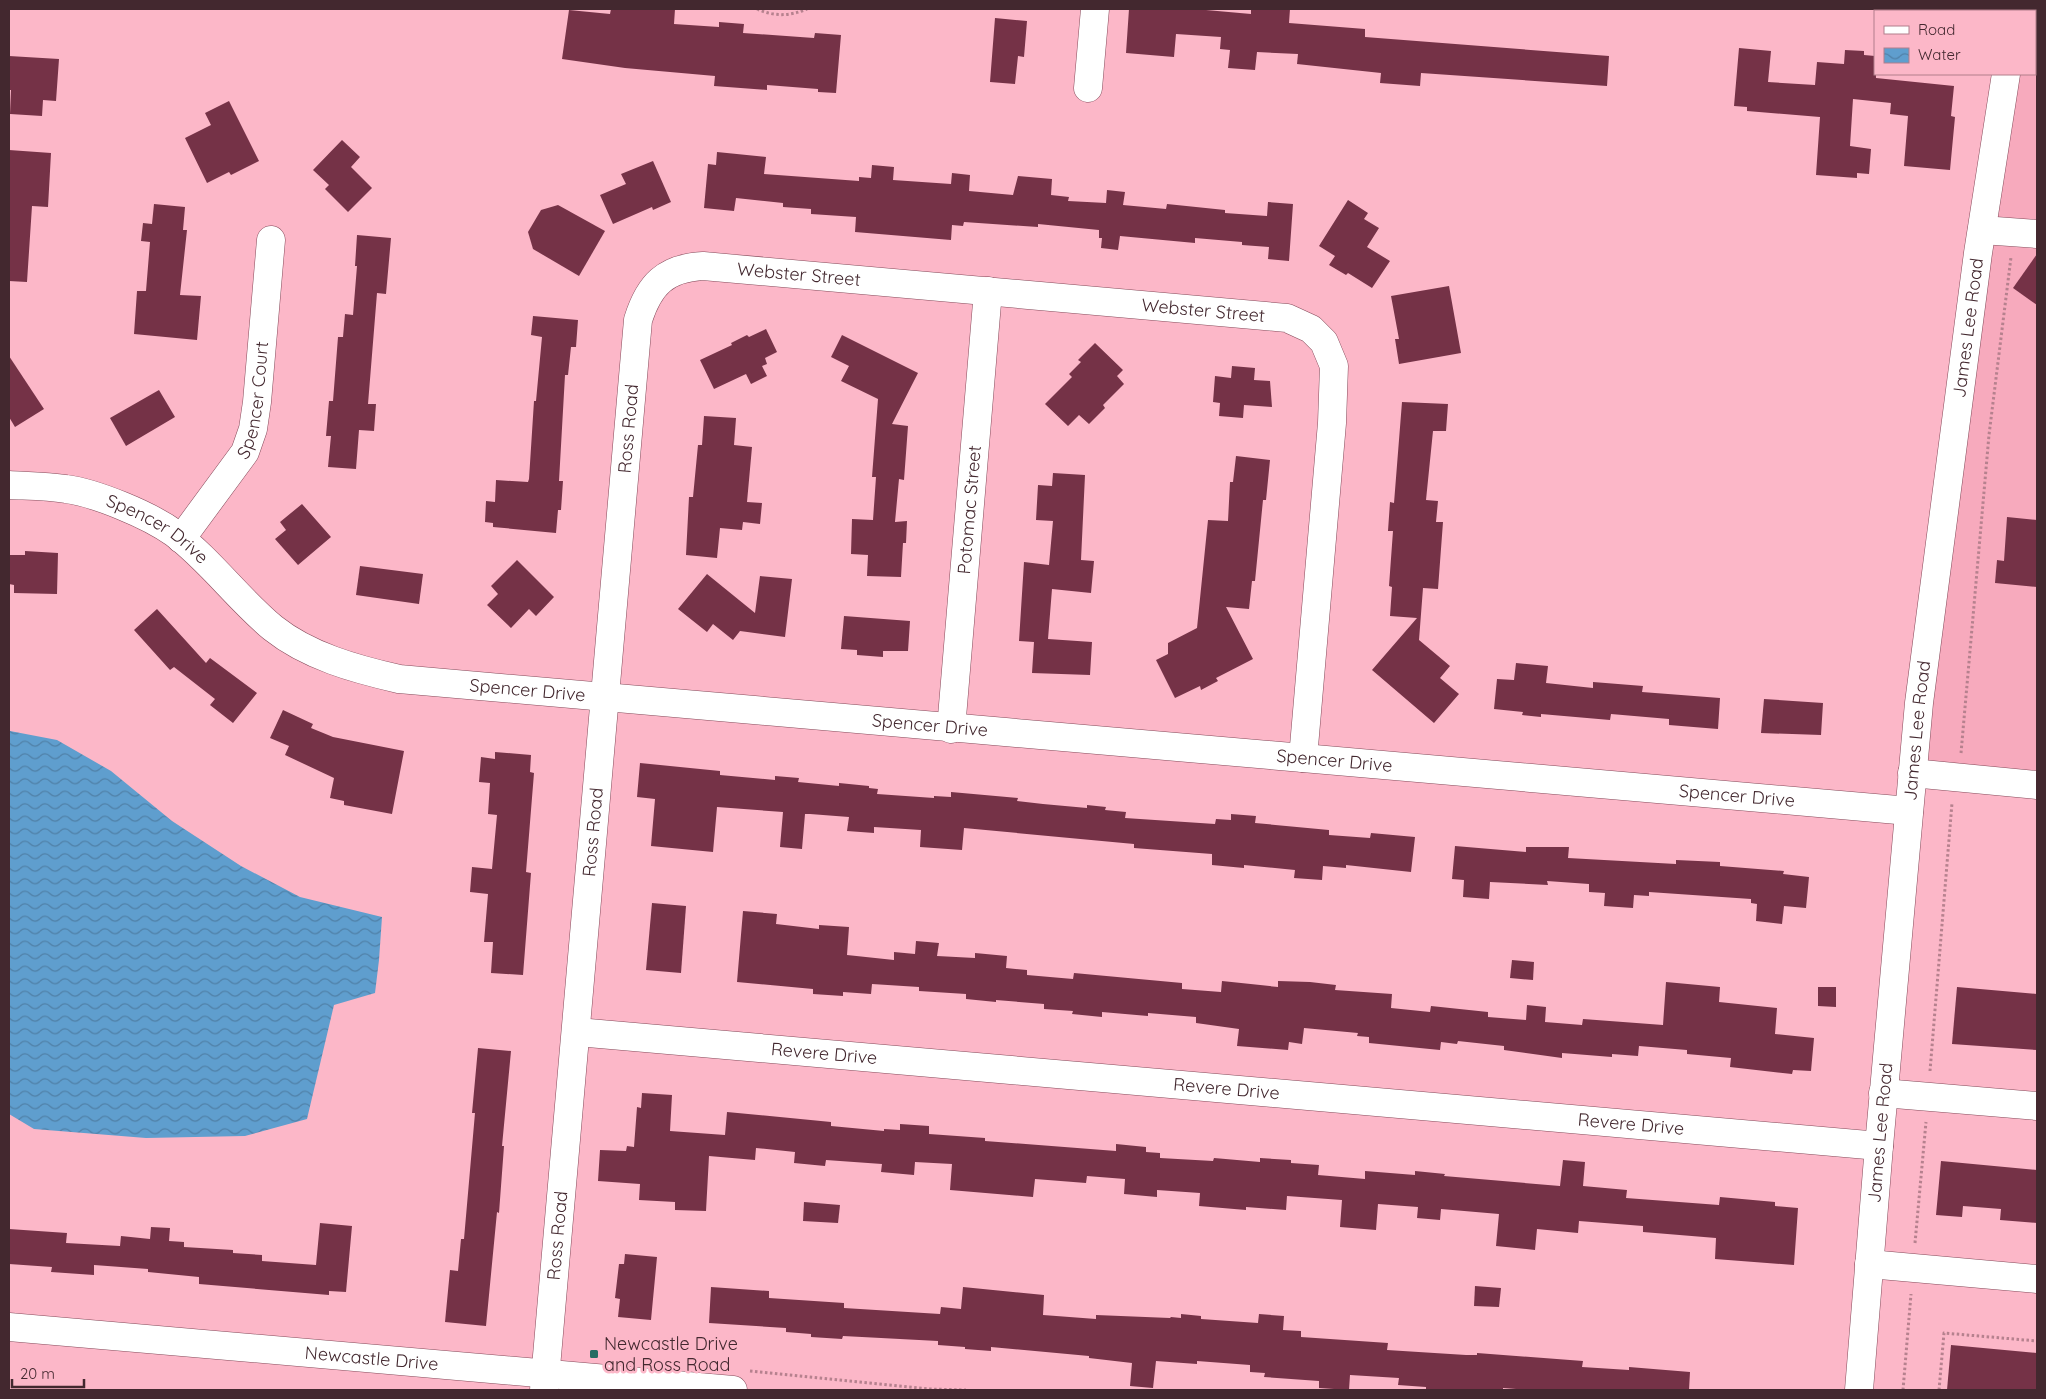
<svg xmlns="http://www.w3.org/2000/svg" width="2046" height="1399" font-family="Quicksand,sans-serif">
	<defs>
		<pattern id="water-waves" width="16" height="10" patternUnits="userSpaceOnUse" patternTransform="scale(1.25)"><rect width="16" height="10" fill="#5f9ece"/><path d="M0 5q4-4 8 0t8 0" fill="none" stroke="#5081a8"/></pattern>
	</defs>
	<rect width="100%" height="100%" fill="#fcb7c8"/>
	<g fill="#f7aabd">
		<polygon points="2024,9 2037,9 2037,220 1997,217 2018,74 2035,74 2035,11 2024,11"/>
		<polygon points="1992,245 2037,249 2037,771 1926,761 1931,705"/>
	</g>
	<polygon fill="url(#water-waves)" points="10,731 57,740 111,771 172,821 241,866 300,897 382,917 379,960 375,993 334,1005 307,1119 245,1136 146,1138 34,1129 9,1114 9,733"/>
	<g fill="#753247">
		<polygon points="611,9 675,9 674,24 719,27 719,22 744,24 743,33 814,38 815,33 841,35 836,93 818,92 818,89 767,85 767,90 714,86 715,76 625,68 562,59 569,10 610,14"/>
		<polygon points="1129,9 1206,9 1206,10 1251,14 1251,9 1290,9 1289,23 1365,29 1365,37 1609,56 1607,86 1421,73 1420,86 1380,83 1381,73 1297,64 1298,54 1257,52 1255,70 1228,68 1230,50 1220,49 1221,37 1176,34 1174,57 1126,53"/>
		<polygon points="995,18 1027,21 1024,57 1018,56 1015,84 990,82"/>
		<polygon points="1739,48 1771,51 1768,82 1815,85 1817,62 1844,64 1845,50 1864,51 1864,55 1875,56 1876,78 1954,86 1951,116 1955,117 1950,170 1904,166 1908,116 1890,114 1891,103 1853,99 1850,146 1871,149 1869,174 1857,173 1857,178 1816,175 1820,117 1747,111 1747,107 1734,106"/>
		<polygon points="9,56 59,59 56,101 43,100 42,116 10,114 11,90 9,90"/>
		<polygon points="229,101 259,161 231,175 229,172 207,183 185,138 211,125 205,113"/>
		<polygon points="342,140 360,157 351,167 372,188 348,212 325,189 329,185 313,170"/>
		<polygon points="9,150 51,153 48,207 32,206 27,282 9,281"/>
		<polygon points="717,152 766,157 764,174 859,181 859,177 871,178 872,165 894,167 893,180 951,184 952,173 970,175 969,191 1013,195 1018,176 1052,179 1051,195 1069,197 1068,201 1106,203 1107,190 1125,192 1123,205 1166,209 1167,204 1225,210 1225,213 1267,216 1268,202 1293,204 1289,261 1268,259 1269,247 1242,245 1242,242 1195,238 1195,243 1120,236 1118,250 1101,248 1102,238 1099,238 1099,230 1038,224 1038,227 964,222 963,226 952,225 951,240 855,232 856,217 811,214 811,209 783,207 783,203 736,198 734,211 704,208 708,164 716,165"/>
		<polygon points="653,161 671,202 653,210 652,207 613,224 600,195 626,184 621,174"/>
		<polygon points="1348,200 1368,213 1364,219 1379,228 1367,247 1390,261 1372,288 1348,273 1346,275 1329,265 1335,256 1319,246"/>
		<polygon points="154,204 185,207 183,230 187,230 180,295 201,296 197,340 134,334 137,291 146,291 150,242 141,241 143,223 152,224"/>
		<polygon points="558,205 605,231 579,276 533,249 528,232 541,210"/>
		<polygon points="357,235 391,238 386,294 377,293 368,404 376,404 374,431 359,430 356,469 328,467 331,436 326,436 329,401 333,401 338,337 343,337 345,314 353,315 357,266 355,266"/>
		<polygon points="2037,254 2037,305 2013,288"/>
		<polygon points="1449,286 1461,353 1399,364 1395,339 1399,339 1391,296"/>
		<polygon points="533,316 578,320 576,347 571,347 568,375 565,375 559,481 563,481 561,510 558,510 556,533 493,527 493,523 485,522 486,501 495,502 496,480 528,482 529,479 534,401 536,401 542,337 531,335"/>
		<polygon points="766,329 777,352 765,358 767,364 762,366 767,376 751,384 746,374 714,389 700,360 732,345 731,343 747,335 749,337"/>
		<polygon points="842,335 918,373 892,424 908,426 904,480 899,479 895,522 907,521 906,543 903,543 901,577 867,576 868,555 851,554 852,519 873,520 876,477 872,477 878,399 841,381 849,366 831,357"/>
		<polygon points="1095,343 1123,370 1117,376 1124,384 1103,405 1105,408 1089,424 1079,415 1068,426 1045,404 1072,377 1069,374 1081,362 1078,360"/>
		<polygon points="9,356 44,409 15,427 9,417"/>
		<polygon points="1232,366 1255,368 1254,380 1270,381 1272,407 1244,405 1243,418 1219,416 1220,403 1213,402 1215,376 1231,378"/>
		<polygon points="159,390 175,417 126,446 110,418"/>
		<polygon points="1402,402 1448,404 1446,431 1433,431 1426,500 1438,501 1436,522 1443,522 1438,589 1423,588 1419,640 1450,666 1440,678 1459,694 1434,723 1372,670 1417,618 1390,616 1392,587 1389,586 1393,531 1388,531 1390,502 1394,503"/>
		<polygon points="704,416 736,418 734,445 752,447 747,502 762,503 760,524 743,522 742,530 720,528 717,558 686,555 689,497 693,497 698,445 702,445"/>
		<polygon points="1236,456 1270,460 1266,500 1263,500 1255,581 1252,581 1249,609 1226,607 1253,659 1216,678 1218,681 1201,690 1200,686 1175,698 1156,660 1168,654 1168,643 1197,628 1208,520 1228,521 1230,482 1233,482"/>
		<polygon points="1053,473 1085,475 1081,560 1094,561 1091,593 1052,589 1048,639 1092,642 1090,675 1032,673 1034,642 1019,641 1024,562 1049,565 1053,521 1036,520 1038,485 1052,486"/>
		<polygon points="302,504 331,537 298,565 275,539 286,530 280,522"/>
		<polygon points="2007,517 2037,520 2037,587 1995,583 1997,560 2004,561"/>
		<polygon points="25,551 58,553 57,594 14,593 14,585 9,584 9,555 25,555"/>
		<polygon points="517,560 554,597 536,616 529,609 511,628 487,605 498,594 491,586"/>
		<polygon points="360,566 423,574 419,604 356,595"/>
		<polygon points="707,574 755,613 760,576 792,579 785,637 740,631 733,640 713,624 707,632 678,609"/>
		<polygon points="157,609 206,663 210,658 257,693 233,723 210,705 215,699 174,667 170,670 134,630"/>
		<polygon points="844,616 910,621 908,651 883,651 883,657 857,655 857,650 841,649"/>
		<polygon points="1516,663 1548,666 1546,683 1593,688 1593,682 1643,686 1642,692 1720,698 1718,729 1669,725 1669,719 1611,714 1610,720 1541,714 1541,717 1522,715 1523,712 1494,709 1497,679 1514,680"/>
		<polygon points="1764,699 1823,703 1821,735 1761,733"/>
		<polygon points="283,710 313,724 311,728 333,737 404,751 392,814 344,805 344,801 330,798 334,778 285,755 289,746 270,738"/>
		<polygon points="495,752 531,755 530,772 534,773 526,872 531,873 523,975 491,973 493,942 484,942 488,894 470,892 472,867 492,869 497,815 488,814 490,783 479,782 481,757 495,759"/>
		<polygon points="640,763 720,771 720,775 775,780 775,776 799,778 798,782 839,786 839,783 869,786 869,788 878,789 877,794 934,798 934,796 951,797 951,792 1018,798 1017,801 1043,804 1087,808 1087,805 1106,807 1105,810 1126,812 1125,818 1215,824 1216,819 1231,820 1231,814 1256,816 1255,823 1329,830 1329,835 1370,838 1371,833 1415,837 1411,872 1346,865 1346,868 1323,866 1322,880 1294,878 1295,870 1244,865 1244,868 1212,865 1212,854 1134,848 1134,844 964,828 962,850 920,847 921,830 874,827 874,833 847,831 849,817 810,814 805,814 802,849 780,847 783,812 717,807 713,852 651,846 655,799 637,797"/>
		<polygon points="1455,846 1526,852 1526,847 1569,847 1568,858 1676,864 1676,860 1720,862 1720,866 1784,871 1783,874 1809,877 1806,908 1784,906 1782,924 1756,921 1757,904 1751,903 1751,899 1649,892 1649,896 1634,895 1633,908 1604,906 1605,893 1589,892 1589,884 1547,881 1548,885 1490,882 1489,899 1463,897 1464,880 1452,879"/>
		<polygon points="652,903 686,906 681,973 646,970"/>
		<polygon points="743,911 777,914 776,924 819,929 819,925 849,927 847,955 894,960 894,952 915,954 916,941 939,943 937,956 975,958 975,953 1007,956 1006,968 1027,970 1027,975 1073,979 1074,973 1182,983 1182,989 1221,992 1222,981 1278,987 1278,981 1310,982 1336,985 1335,990 1392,994 1391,1008 1430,1012 1431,1006 1488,1012 1488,1017 1526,1020 1527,1005 1546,1007 1545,1022 1582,1025 1583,1019 1663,1025 1666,982 1720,987 1719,1002 1777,1008 1775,1034 1814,1038 1811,1071 1793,1070 1792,1074 1730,1067 1731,1058 1687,1054 1687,1050 1639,1046 1638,1056 1612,1054 1612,1057 1562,1053 1562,1058 1504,1050 1504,1046 1458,1041 1457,1044 1441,1042 1440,1050 1369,1043 1369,1037 1357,1036 1358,1033 1304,1028 1302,1044 1289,1042 1288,1050 1237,1046 1239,1029 1196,1023 1196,1017 1148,1013 1148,1016 1102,1012 1102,1017 1072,1014 1073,1011 1044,1009 1044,1004 996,1000 996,1002 966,999 966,994 919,991 919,987 872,984 871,994 843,992 843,996 813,994 813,989 737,982"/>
		<polygon points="1512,960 1534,962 1533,980 1510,978"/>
		<polygon points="1818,987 1836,987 1836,1007 1818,1006"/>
		<polygon points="1957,987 2037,994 2037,1050 1952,1044"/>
		<polygon points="478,1048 511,1051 502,1146 504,1146 499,1213 497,1212 486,1326 445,1322 450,1270 458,1271 461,1239 464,1239 475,1113 472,1113"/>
		<polygon points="642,1093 672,1095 670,1131 725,1135 727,1112 831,1122 831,1126 884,1131 884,1129 900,1130 900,1124 929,1126 929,1134 985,1138 985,1141 1116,1151 1116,1144 1146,1147 1146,1152 1160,1153 1160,1158 1213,1161 1214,1158 1260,1162 1260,1158 1291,1160 1291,1163 1319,1165 1318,1175 1365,1179 1365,1171 1415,1175 1415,1171 1445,1174 1444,1176 1560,1186 1563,1160 1585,1162 1583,1186 1627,1190 1626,1198 1719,1205 1720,1197 1775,1202 1775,1206 1798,1208 1794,1265 1715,1259 1716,1238 1643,1232 1643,1226 1579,1221 1578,1233 1537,1229 1535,1250 1496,1246 1499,1214 1441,1209 1440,1220 1417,1218 1418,1207 1378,1204 1376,1230 1340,1227 1342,1200 1287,1196 1286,1210 1246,1207 1246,1210 1199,1206 1200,1193 1157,1190 1157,1197 1124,1194 1125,1179 1087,1176 1086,1183 1035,1179 1033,1197 950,1190 952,1164 915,1162 914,1175 881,1172 882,1164 826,1160 825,1166 794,1163 795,1152 756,1148 755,1160 709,1156 706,1211 675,1210 675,1202 639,1200 640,1184 598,1181 600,1150 626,1151 627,1146 634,1147 637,1107 641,1108"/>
		<polygon points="1941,1161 2037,1170 2037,1223 2000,1220 2001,1209 1963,1206 1962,1217 1936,1215"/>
		<polygon points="804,1202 840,1205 838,1223 803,1221"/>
		<polygon points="320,1223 352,1226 346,1292 329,1291 329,1295 199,1284 199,1277 148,1272 148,1269 94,1265 94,1275 51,1272 52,1267 9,1264 9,1229 67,1233 66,1243 120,1246 121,1236 150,1239 151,1227 170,1228 169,1241 184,1242 184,1247 233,1250 233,1253 262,1255 262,1261 316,1265"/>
		<polygon points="625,1254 657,1257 651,1320 618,1317 620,1299 615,1298 619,1264 624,1264"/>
		<polygon points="1475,1286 1501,1288 1499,1307 1474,1306"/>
		<polygon points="711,1287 769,1291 769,1298 844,1303 844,1308 940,1314 941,1307 961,1309 963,1287 1044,1295 1043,1315 1096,1319 1096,1315 1170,1318 1171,1317 1181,1318 1181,1314 1201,1316 1201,1319 1258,1323 1259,1314 1284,1316 1283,1330 1301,1331 1301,1337 1388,1343 1387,1350 1466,1355 1477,1355 1477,1353 1583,1361 1582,1367 1629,1370 1629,1367 1690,1372 1689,1390 1529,1390 1503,1388 1503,1390 1426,1390 1426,1387 1398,1385 1399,1378 1350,1375 1349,1390 1319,1388 1319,1381 1264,1377 1265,1373 1250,1372 1250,1365 1197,1361 1197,1364 1156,1361 1153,1388 1130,1386 1132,1363 1089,1358 1089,1356 991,1347 991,1351 965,1349 965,1347 938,1345 938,1341 843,1336 842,1339 811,1337 811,1334 786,1332 786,1328 709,1323"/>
		<polygon points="1951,1345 2037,1353 2037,1390 1947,1390"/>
	</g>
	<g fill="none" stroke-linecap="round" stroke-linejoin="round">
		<g stroke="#854a5a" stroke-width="29">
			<g id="minor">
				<polyline points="2012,11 2012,9"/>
				<polyline points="1088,88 1095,9"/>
				<polyline points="1982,230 2037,234"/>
				<path id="s1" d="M9 485C28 486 47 486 66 489 96 493 149 515 174 533 209 559 239 600 273 628 308 656 355 669 399 679L1909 811"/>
				<path id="s2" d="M181 539 245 452 253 429 257 402 271 240"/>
				<path id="s3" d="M951 729 988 291"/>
				<polyline points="1912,773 2037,785"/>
				<path id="s4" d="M577 1032 1879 1146"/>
				<polyline points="1883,1093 2037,1106"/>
				<polyline points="1869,1264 2037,1279"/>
				<path id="s5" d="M9 1327 733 1390"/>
				<path id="s6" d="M544 1390 638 320C649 285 665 268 703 266L1287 318 1311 329 1324 342 1334 366 1332 423 1303 758"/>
				<path id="s7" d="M1859 1390 1879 1146 1919 703 1978 253 2006 74"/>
			</g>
		</g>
		<g stroke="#b6818e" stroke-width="3" stroke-dasharray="2.5 2.5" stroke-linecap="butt">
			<path d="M757 9C775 17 790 16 807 9"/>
			<polyline points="1961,753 1989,435 2011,257"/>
			<polyline points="1930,1071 1952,803"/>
			<polyline points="1915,1243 1926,1122"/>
			<polyline points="750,1371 929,1389 966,1390"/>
			<polyline points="1903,1390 1911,1294"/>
			<polyline points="1939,1390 1944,1333 2037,1341"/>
		</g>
		<use href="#minor" stroke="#fff" stroke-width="28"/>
	</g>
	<rect fill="#256d63" stroke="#fcb7c8" stroke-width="2" x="589" y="1349" width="10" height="10" rx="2.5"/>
	<g text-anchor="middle" stroke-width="5" stroke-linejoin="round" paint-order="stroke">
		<g font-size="18" fill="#43282f" stroke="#fcb7c8">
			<text dy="6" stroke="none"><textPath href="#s6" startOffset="1262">Webster Street</textPath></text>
			<text dy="6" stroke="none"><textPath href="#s6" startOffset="1668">Webster Street</textPath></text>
			<text dy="6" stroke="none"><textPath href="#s7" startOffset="1068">James Lee Road</textPath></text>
			<text dy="6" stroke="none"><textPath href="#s2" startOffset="161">Spencer Court</textPath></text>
			<text dy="6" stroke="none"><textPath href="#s6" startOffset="965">Ross Road</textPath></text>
			<text dy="6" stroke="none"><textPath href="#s3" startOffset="220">Potomac Street</textPath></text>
			<text dy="6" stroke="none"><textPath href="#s1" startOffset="158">Spencer Drive</textPath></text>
			<text dy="6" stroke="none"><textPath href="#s1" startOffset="578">Spencer Drive</textPath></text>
			<text dy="6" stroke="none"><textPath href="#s1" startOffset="982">Spencer Drive</textPath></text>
			<text dy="6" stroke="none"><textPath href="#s7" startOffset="662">James Lee Road</textPath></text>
			<text dy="6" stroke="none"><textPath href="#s1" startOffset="1388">Spencer Drive</textPath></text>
			<text dy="6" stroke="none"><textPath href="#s1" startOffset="1792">Spencer Drive</textPath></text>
			<text dy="6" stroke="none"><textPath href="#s6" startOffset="560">Ross Road</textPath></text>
			<text dy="6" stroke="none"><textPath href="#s4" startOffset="248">Revere Drive</textPath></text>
			<text dy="6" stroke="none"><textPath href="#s4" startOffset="652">Revere Drive</textPath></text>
			<text dy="6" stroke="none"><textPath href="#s4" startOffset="1058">Revere Drive</textPath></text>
			<text dy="6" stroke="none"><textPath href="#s7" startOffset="258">James Lee Road</textPath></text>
			<text dy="6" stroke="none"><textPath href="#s6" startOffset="155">Ross Road</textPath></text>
			<text dy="6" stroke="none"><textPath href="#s5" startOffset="364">Newcastle Drive</textPath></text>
		</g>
		<g font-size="18" fill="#43282f" stroke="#fcb7c8" text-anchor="start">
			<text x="604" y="1350">Newcastle Drive<tspan x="604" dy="21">and Ross Road</tspan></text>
		</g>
	</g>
	<rect width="2046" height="1399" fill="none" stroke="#43282f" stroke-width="20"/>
	<rect x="1874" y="10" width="162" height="65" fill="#fcb7c8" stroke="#b27e8b"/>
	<rect x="1884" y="26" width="25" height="8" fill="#ffffff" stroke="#b27e8b"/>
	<text x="1918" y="35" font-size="15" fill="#43282f">Road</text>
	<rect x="1884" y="48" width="25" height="15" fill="url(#water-waves)" stroke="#b27e8b"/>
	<text x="1918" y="60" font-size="15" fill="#43282f">Water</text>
	<path d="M12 1379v8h72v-8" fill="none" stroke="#43282f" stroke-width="2.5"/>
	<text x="20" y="1379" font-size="15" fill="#43282f" stroke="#fcb7c8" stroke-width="4" paint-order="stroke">20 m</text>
</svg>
